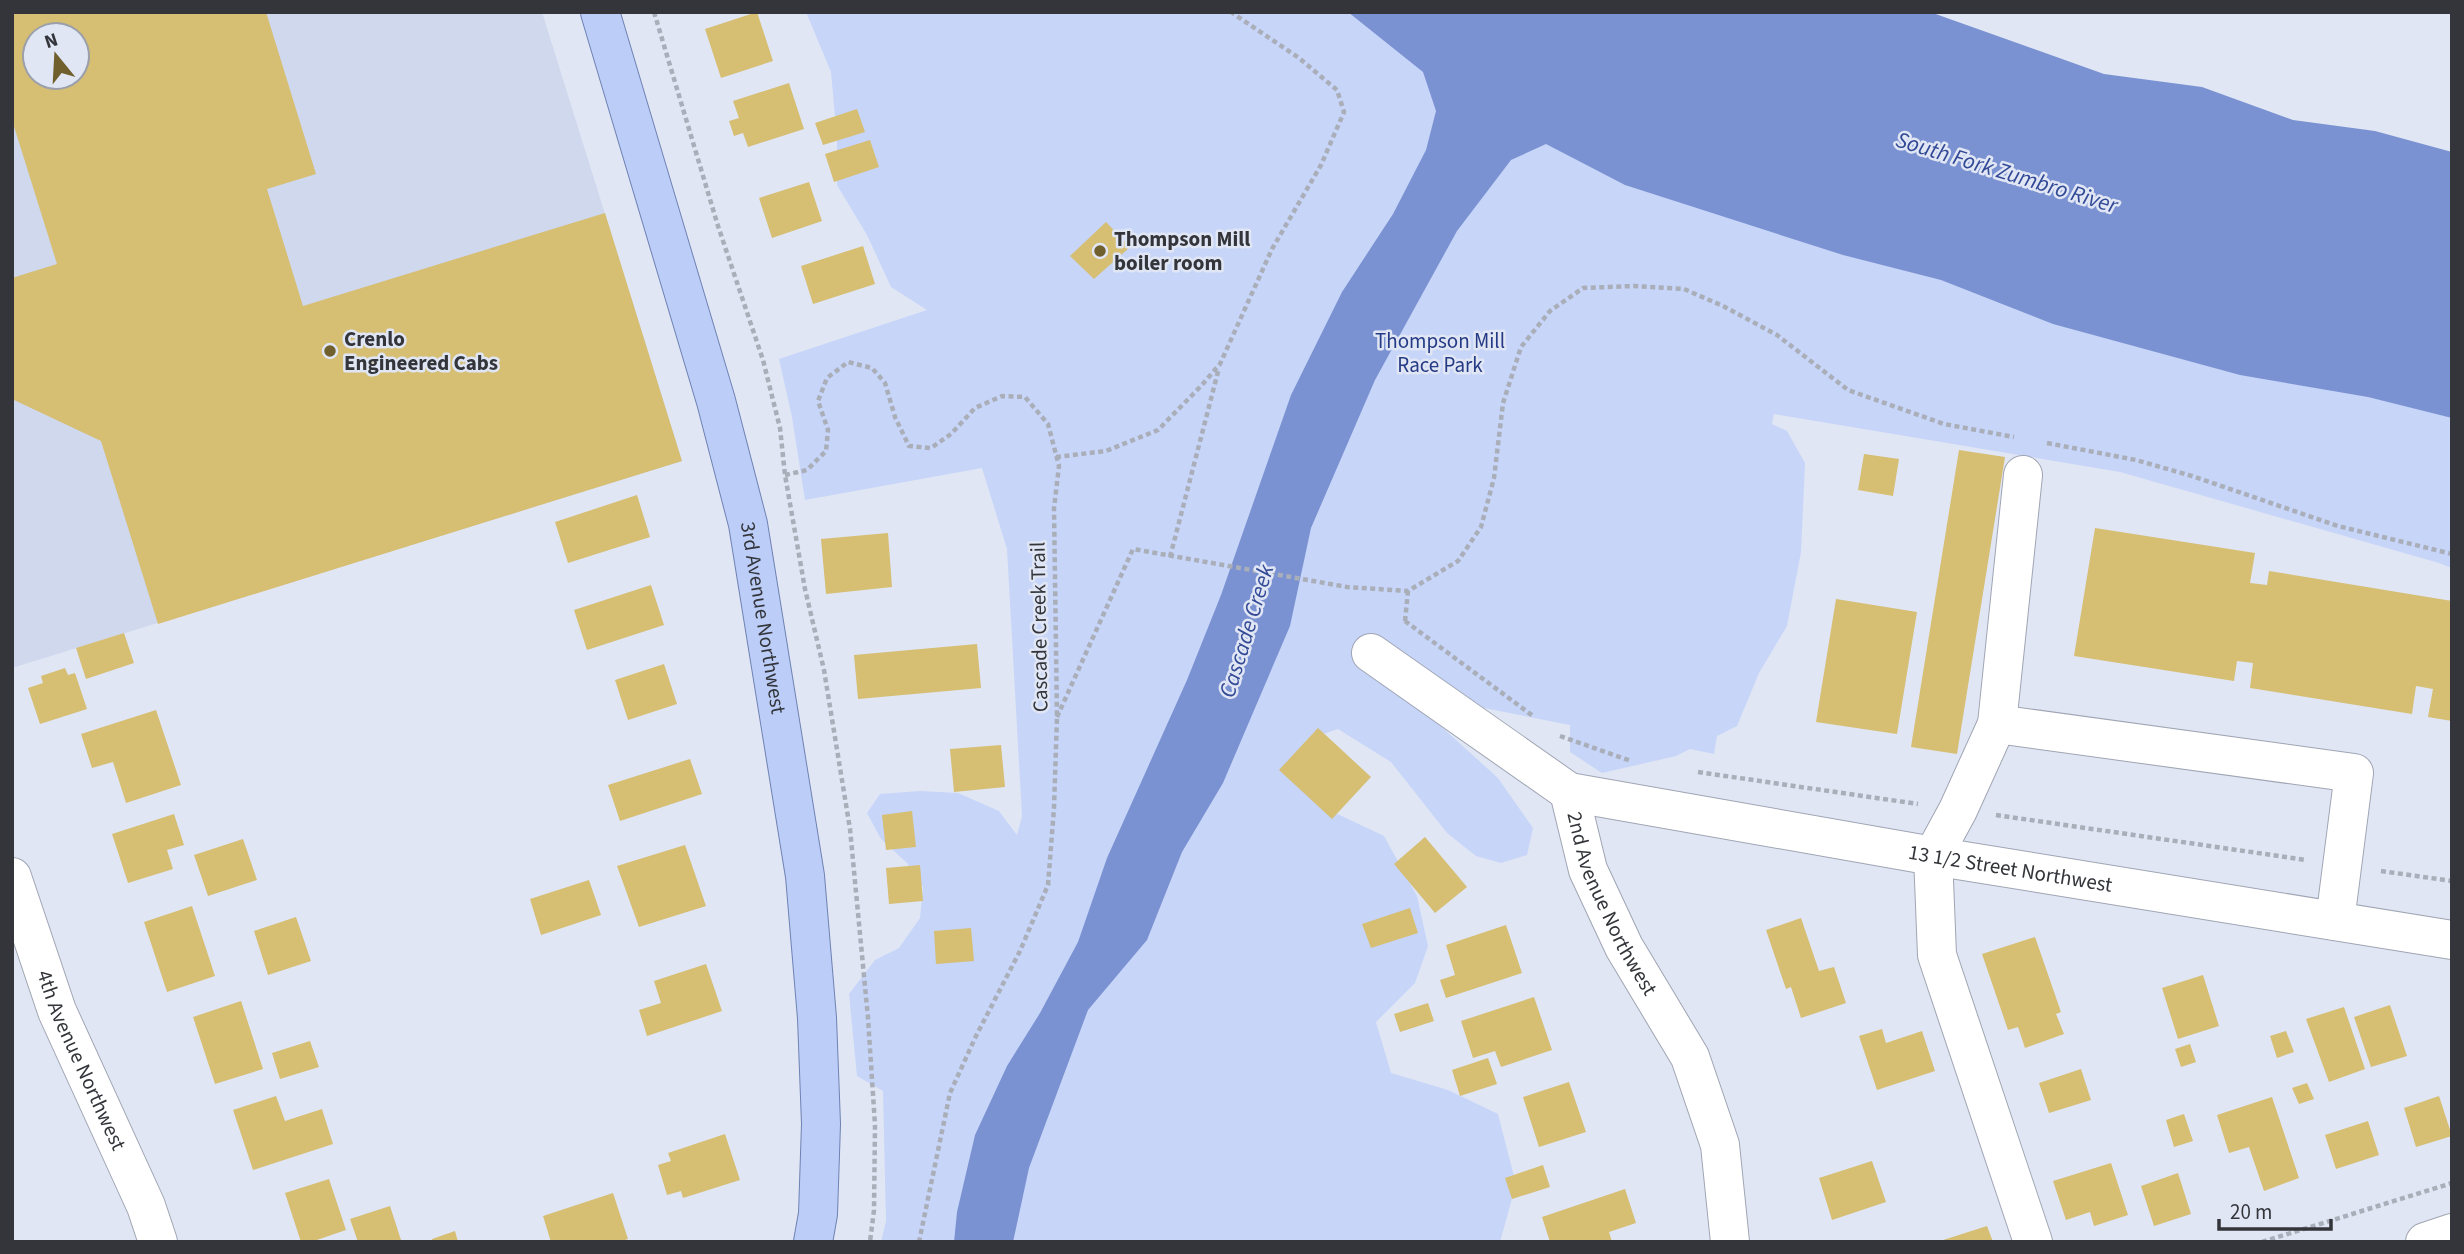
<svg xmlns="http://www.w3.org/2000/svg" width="2464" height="1254" font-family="'Source Sans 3',sans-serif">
	<rect width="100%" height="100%" fill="#e0e6f4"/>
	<path fill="#cfd8ed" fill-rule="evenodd" d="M12 12H542L682 461 12 668ZM35 35H77V77H35Z"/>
	<polygon fill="#c7d5f8" points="806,12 1571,12 2452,307 2452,568 2439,563 2120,472 1774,414 1772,424 1787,431 1805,463 1801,552 1787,626 1759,673 1737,726 1717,736 1714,754 1690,749 1676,756 1602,773 1570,752 1570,725 1403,692 1498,778 1533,828 1527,855 1501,863 1476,856 1447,833 1391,762 1338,729 1306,740 1298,778 1329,810 1384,836 1417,896 1428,946 1415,983 1376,1022 1391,1073 1448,1090 1498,1114 1516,1184 1500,1242 881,1242 886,1221 883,1091 857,1076 849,994 875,960 899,948 920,918 923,887 907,863 881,839 867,813 880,794 920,791 958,793 999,811 1017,835 1022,816 1007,549 982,468 805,500 792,417 779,359 927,310 891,287 867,235 837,185 837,139 831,72"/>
	<polygon fill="#7b92d2" points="1348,12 1930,12 2104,74 2202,87 2293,120 2375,131 2452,152 2452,418 2368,397 2240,375 2053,324 1941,280 1843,255 1625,185 1546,144 1511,160 1457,231 1375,380 1311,528 1290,626 1223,783 1182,852 1147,940 1088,1010 1029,1168 1013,1242 954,1242 957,1212 975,1135 1007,1066 1040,1013 1078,942 1107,858 1187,680 1221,595 1291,395 1342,292 1393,214 1426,150 1436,111 1423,72"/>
	<g fill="#d6be73" fill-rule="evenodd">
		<path d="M12 12H266L316 174 267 189 303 306 605 213 682 461 158 624 101 441 14 400 12 395V278L57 264 12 120ZM35 35H77V77H35Z"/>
		<polygon points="757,12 773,61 721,78 705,29"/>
		<polygon points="789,83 804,129 748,147 743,133 734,136 729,121 739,118 733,101"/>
		<polygon points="857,109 865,132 823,145 815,123"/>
		<polygon points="870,140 879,167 834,182 825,154"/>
		<polygon points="809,182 822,221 772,238 759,198"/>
		<polygon points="1106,222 1130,247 1094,279 1070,256"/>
		<polygon points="863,246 875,284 813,304 801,266"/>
		<polygon points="1959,450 2005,457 1957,754 1911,747"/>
		<polygon points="1864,454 1899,459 1893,496 1858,490"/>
		<polygon points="637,495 650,537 568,563 555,522"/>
		<polygon points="2095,528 2255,553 2250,583 2267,585 2269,571 2452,601 2452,721 2428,717 2433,689 2416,686 2412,714 2250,688 2253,663 2237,661 2234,681 2074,656"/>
		<polygon points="888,533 892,587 826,594 821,539"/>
		<polygon points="651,585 664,625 587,650 574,610"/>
		<polygon points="1836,599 1917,612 1897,734 1816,722"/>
		<polygon points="124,633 134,663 86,679 76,648"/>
		<polygon points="977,644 981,688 858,699 854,655"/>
		<polygon points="664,664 677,704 628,720 615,680"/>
		<polygon points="65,668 68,675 75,673 87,709 40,724 28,688 43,683 41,676"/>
		<polygon points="156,710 181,785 126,803 113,762 92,768 81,734"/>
		<polygon points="1318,728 1371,777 1332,819 1279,770"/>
		<polygon points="1001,745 1005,787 954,792 950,749"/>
		<polygon points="690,759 702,794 620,821 608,785"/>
		<polygon points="912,811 916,847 886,850 882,815"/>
		<polygon points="174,814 184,845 167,850 173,869 128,883 112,834"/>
		<polygon points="1425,837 1467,887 1435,913 1394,864"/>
		<polygon points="243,839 257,880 208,896 194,855"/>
		<polygon points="685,845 706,906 639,927 617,866"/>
		<polygon points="920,865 923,901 889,904 886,868"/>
		<polygon points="589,880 601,915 541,935 530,899"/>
		<polygon points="192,906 215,976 167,992 144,922"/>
		<polygon points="1410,908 1418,933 1371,948 1362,924"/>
		<polygon points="296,917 311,961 268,975 254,931"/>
		<polygon points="1801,918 1819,971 1834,967 1846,1003 1801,1018 1791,987 1786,989 1766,930"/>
		<polygon points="1506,925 1522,973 1446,998 1440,980 1455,975 1446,945"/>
		<polygon points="971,928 974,961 936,964 934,931"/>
		<polygon points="2035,937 2061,1012 2056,1014 2064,1034 2025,1048 2018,1027 2008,1030 1982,954"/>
		<polygon points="706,964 722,1011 647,1036 639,1010 661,1003 654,981"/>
		<polygon points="2203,975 2219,1026 2178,1039 2162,988"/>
		<polygon points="1534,997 1552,1050 1501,1067 1495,1051 1473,1058 1461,1021"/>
		<polygon points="241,1001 263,1069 215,1084 193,1017"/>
		<polygon points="1428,1003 1434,1021 1400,1032 1394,1014"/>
		<polygon points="2390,1005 2407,1056 2371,1067 2354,1017"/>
		<polygon points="2344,1007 2365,1069 2329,1082 2306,1019"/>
		<polygon points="1882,1029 1886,1043 1922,1031 1935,1071 1877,1090 1859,1036"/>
		<polygon points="2286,1031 2294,1052 2277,1058 2270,1036"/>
		<polygon points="310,1041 319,1067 280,1079 272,1053"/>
		<polygon points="2190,1044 2196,1062 2181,1067 2175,1049"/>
		<polygon points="1488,1058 1497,1084 1460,1096 1452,1070"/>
		<polygon points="2081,1069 2091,1100 2049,1113 2039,1083"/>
		<polygon points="1569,1082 1586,1132 1539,1147 1523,1097"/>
		<polygon points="2307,1083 2314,1099 2299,1104 2292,1088"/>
		<polygon points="276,1096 285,1121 322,1109 333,1144 253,1170 233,1110"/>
		<polygon points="2439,1096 2452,1136 2416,1147 2404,1108"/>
		<polygon points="2272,1097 2299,1178 2264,1191 2249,1147 2229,1153 2217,1115"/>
		<polygon points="2184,1114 2193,1141 2174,1147 2166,1120"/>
		<polygon points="2368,1121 2379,1155 2336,1169 2325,1135"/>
		<polygon points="725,1134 740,1180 683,1198 681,1191 667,1195 658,1165 671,1161 668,1153"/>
		<polygon points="1872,1161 1886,1202 1832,1220 1819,1178"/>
		<polygon points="2111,1163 2128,1215 2094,1226 2090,1212 2066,1220 2053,1181"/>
		<polygon points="1543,1165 1550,1187 1512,1199 1505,1178"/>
		<polygon points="2178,1173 2191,1214 2154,1226 2141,1186"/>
		<polygon points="329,1179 346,1230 311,1242 301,1242 285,1193"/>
		<polygon points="1625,1189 1636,1223 1609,1232 1612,1242 1550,1242 1542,1217"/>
		<polygon points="613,1193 628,1239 619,1242 551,1242 543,1216"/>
		<polygon points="390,1206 401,1240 358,1242 350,1219"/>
		<polygon points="1987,1226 1993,1242 1940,1242 1940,1241"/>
		<polygon points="455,1231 458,1242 433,1242 432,1239"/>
	</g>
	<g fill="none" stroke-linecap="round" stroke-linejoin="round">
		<g stroke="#a0a5b3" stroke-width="40">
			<g id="minor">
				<path id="s1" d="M1371 653 1569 792 1588 870 1624 947 1690 1057 1720 1145 1730 1242"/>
				<polyline points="1997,724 2023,475"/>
				<path id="s2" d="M1569 792 1933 856 2452 940"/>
				<path id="s3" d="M12 877 57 1011 146 1206 158 1242"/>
				<polyline points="2033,1242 1937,955 1933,856 1958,810 1997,724 2354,773 2335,921"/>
				<polyline points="2425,1242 2452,1233"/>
			</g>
		</g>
		<g stroke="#6f82b3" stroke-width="40">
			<g id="major">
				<path id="s4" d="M600 12 716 401 748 524 805 876 817 1018 821 1124 818 1214 813 1242"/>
			</g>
		</g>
		<g stroke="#a9aeb9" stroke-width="4.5" stroke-dasharray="5 3.5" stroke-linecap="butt">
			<polyline points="654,12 718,226 763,360 780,428 785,475 805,589 824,670 850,829 868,1018 875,1125 874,1210 870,1242"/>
			<polyline points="2047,443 2136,460 2192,476 2338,526 2452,554"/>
			<polyline points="1056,457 1106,451 1158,430 1201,386 1220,364 1272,249 1321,165 1344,112 1337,90 1299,58 1231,12"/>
			<polyline points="785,475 807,470 826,451 828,430 818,401 827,378 848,362 872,368 885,383 895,417 909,446 931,448 951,434 975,408 1002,396 1025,397 1048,424 1059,466 1054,508 1057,717 1054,808 1048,885 1020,951 976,1036 950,1093 919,1242"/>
			<polyline points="1170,557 1219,368"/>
			<polyline points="1405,621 1533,716"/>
			<polyline points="1405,621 1408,591"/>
			<polyline points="1057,717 1133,549 1347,587 1408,591 1458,561 1481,527 1494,478 1503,403 1521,347 1550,311 1583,288 1634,286 1684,289 1723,306 1777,335 1848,390 1944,424 2014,437"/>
			<polyline points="1560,736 1631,761"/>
			<polyline points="1698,772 1918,804"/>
			<polyline points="1996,815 2306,860"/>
			<polyline points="2381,871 2452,881"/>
			<polyline points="2262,1242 2452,1183"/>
		</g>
		<use href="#minor" stroke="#fff" stroke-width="38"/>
		<use href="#major" stroke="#bccdf8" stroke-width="38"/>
	</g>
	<g fill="#6f602d" stroke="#e0e6f4" stroke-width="2.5">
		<circle cx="1100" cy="251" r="7"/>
		<circle cx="330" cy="351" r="7"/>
	</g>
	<g text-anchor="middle" stroke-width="5" stroke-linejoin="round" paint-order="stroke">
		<g font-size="21" font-weight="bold" fill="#33353a" stroke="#e0e6f4" text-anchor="start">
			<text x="1114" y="246">Thompson Mill<tspan x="1114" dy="24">boiler room</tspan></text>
			<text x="344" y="346">Crenlo<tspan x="344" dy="24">Engineered Cabs</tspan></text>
		</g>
		<g font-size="21" fill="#253b86" stroke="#e0e6f4">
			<text x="1440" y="348">Thompson Mill<tspan x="1440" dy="24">Race Park</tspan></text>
		</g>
		<g font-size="21" fill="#33353a" stroke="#e0e6f4">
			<text dy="7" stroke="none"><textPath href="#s4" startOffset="628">3rd Avenue Northwest</textPath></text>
			<text transform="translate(1039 627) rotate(-91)" y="7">Cascade Creek Trail</text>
			<text dy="7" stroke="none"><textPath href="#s2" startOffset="448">13 1/2 Street Northwest</textPath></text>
			<text dy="7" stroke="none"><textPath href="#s1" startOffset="362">2nd Avenue Northwest</textPath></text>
			<text dy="7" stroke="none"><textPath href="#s3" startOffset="196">4th Avenue Northwest</textPath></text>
		</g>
		<g font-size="23" font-style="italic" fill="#324996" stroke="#e0e6f4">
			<text transform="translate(2007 172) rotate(17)" y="8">South Fork Zumbro River</text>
			<text transform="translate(1246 631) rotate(-73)" y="8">Cascade Creek</text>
		</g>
	</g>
	<rect width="2464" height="1254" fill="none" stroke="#33353a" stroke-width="28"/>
	<g transform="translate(56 56) rotate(342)"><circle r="33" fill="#e0e6f4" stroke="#9b9faa" stroke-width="2"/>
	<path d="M0-5L12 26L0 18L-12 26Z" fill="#6f602d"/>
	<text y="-10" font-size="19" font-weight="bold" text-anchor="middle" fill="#33353a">N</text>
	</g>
	<path d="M2219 1219v10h112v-10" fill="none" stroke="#33353a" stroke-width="3.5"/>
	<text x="2230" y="1219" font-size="21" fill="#33353a" stroke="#e0e6f4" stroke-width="5" paint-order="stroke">20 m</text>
</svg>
